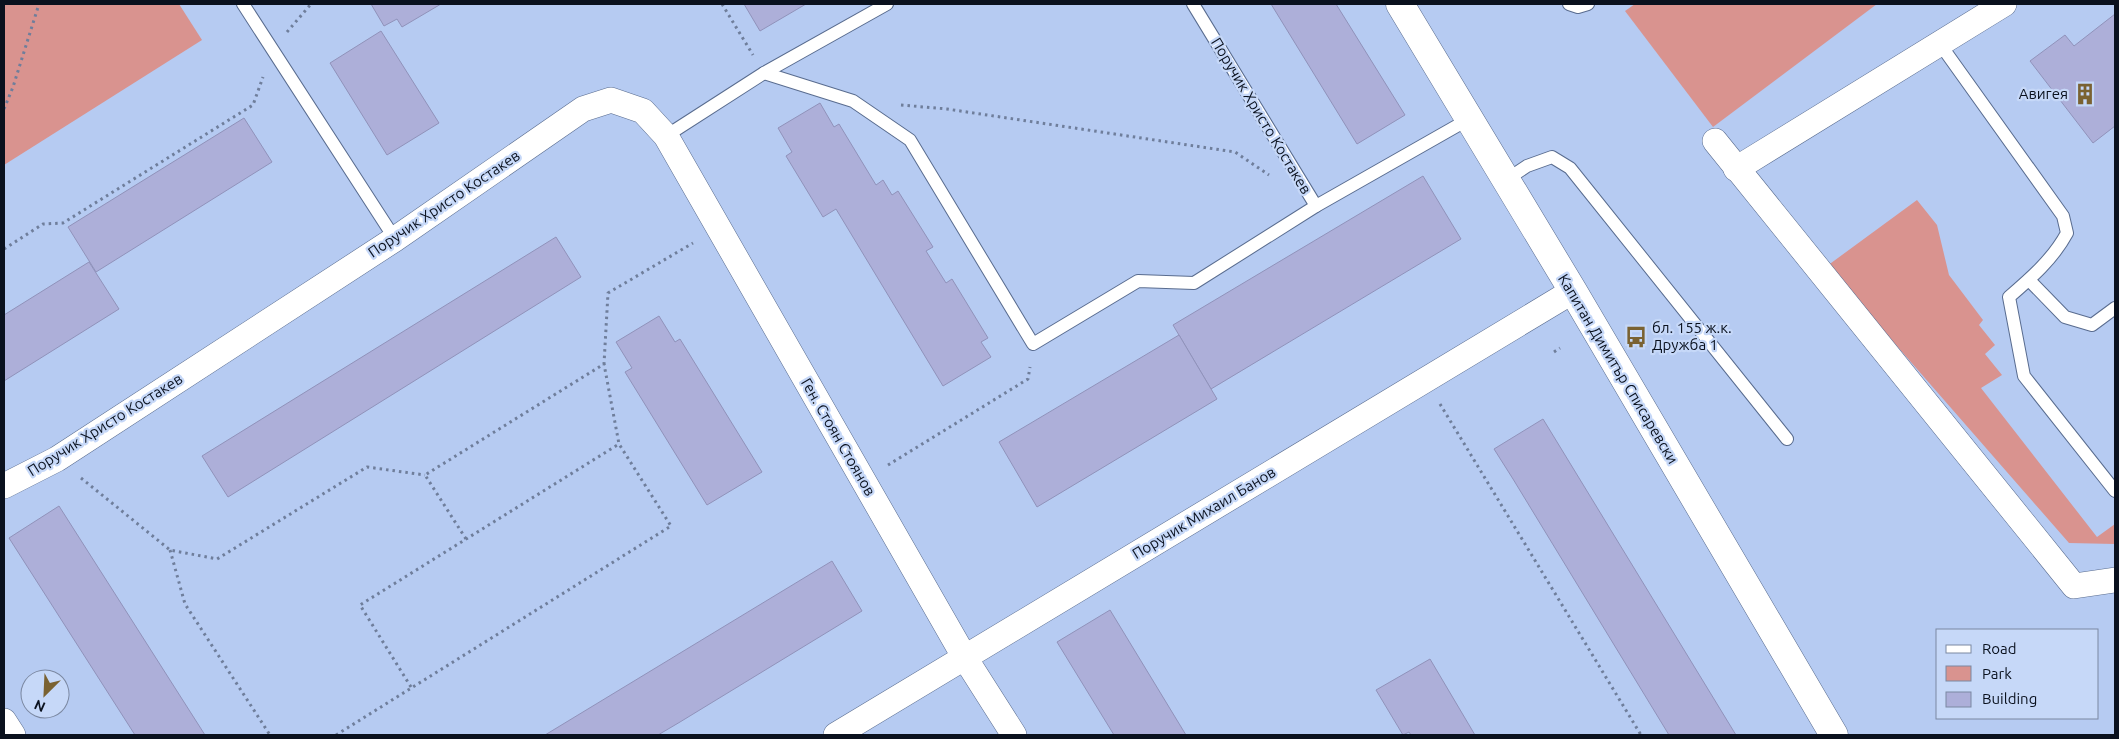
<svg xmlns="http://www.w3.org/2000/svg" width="2119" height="739" font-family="Ubuntu,sans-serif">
	<rect width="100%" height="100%" fill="#b6cbf2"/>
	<g fill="#d9938f">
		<polygon points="4,4 179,4 202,40 4,165"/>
		<polygon points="1635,4 1877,4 1713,127 1625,11"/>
		<polygon points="1917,200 1937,225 1949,275 1983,320 1979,325 1995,345 1985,354 2002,375 1981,388 2097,537 2115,524 2115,544 2069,543 1827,266"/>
	</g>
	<g fill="#adafd9" stroke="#9092ba">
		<polygon points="371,4 441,4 402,27 397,19 384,26"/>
		<polygon points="744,4 806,4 760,31"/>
		<polygon points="1271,4 1336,4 1405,115 1357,144"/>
		<polygon points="2115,14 2115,126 2093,143 2030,61 2065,35 2074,46"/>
		<polygon points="381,31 439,123 387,155 330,63"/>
		<polygon points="820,103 834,127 839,124 876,185 883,180 892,195 898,191 933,247 926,251 946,283 952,279 988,338 981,342 991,357 943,386 836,209 823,217 786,156 792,152 778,128"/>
		<polygon points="244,118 272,162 96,272 68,227"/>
		<polygon points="1423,176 1461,239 1211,389 1173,325"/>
		<polygon points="556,237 581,277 228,497 202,456"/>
		<polygon points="89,262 119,309 4,381 4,315"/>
		<polygon points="659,316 675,342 680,339 762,472 707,505 625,372 632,368 616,342"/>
		<polygon points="1179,335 1217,399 1037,507 999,442"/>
		<polygon points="1543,419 1736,735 1669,735 1513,479 1494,449"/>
		<polygon points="59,506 205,735 135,735 9,538"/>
		<polygon points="832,561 862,611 680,722 658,735 545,735"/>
		<polygon points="1110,610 1186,735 1114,735 1057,642"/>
		<polygon points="1430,659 1475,735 1411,735 1409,732 1403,735 1376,690"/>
	</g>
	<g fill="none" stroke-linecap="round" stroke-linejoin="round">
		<g stroke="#596c8f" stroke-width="14">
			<g id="lane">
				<polyline points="243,4 395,239"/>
				<polyline points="1193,4 1316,206 1469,119"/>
				<polyline points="1569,4 1578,7 1588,4"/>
				<path d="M1940 44 2063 216 2067 233C2053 259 2031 278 2009 297L2024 376 2115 491"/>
				<polyline points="764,73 853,101 910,140 1033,344 1138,281 1194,283 1316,206"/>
				<polyline points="666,136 764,73 887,4"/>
				<polyline points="1506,180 1527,166 1552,157 1570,168 1787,439"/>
				<polyline points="2029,280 2065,317 2092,325 2115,308"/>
			</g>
		</g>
		<g stroke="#596c8f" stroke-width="26">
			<g id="street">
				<polyline points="1715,141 2074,586 2115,580"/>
				<polyline points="1736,169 2004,4"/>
				<polyline points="4,486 57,459 395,239 583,109 611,100 643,111 666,136 965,658 1014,735"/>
				<polyline points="4,721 13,735"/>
				<polyline points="836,735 1573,291"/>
			</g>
		</g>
		<g stroke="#596c8f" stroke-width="29">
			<polyline id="secondary" points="1400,4 1573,291 1834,735"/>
		</g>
		<g stroke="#6f7e9b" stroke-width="3" stroke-dasharray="2.5 4" stroke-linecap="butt">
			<polyline points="722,4 753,55"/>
			<polyline points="287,32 311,4"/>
			<polyline points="901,105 947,109 1235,152 1269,175"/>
			<polyline points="4,109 13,87 39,4"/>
			<polyline points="4,249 43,224 63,223 253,105 263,77"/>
			<polyline points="1554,352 1560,348"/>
			<polyline points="1440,404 1641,735"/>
			<polyline points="888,465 1028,379 1030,367"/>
			<polyline points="81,478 170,550 217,559 367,467 425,475"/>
			<polyline points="466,539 425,475 604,364 608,293 693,243"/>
			<polyline points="170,550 185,604 270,735"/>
			<polyline points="411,687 360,605 619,444"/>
			<polyline points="336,735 671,526 619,444 604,364"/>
		</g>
		<use href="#lane" stroke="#fff" stroke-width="12"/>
		<use href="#street" stroke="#fff" stroke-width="25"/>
		<use href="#secondary" stroke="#fff" stroke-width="28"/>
	</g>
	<defs>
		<g id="building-bare" transform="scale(1.725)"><path d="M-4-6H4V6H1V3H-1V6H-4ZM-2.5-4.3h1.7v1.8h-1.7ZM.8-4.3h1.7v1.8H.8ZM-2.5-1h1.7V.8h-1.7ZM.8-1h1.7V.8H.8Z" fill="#7a6232" stroke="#c6d8f8" stroke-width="2.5" paint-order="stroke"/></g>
		<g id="bus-bare" transform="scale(1.725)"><path d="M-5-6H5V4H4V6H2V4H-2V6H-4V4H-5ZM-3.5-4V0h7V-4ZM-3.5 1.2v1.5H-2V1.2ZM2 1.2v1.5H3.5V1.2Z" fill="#7a6232" stroke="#c6d8f8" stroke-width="2.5" paint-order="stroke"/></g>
	</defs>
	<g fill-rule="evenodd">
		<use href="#building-bare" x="2085" y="94"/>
		<use href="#bus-bare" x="1636" y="337"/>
	</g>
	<g text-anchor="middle" stroke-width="4.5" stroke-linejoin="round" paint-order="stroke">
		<g font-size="15" fill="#0a111e" stroke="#c6d8f8" text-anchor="end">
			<text x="2068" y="99">Авигея</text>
			<text x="1652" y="333" text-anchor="start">бл. 155 ж.к.<tspan x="1652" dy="17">Дружба 1</tspan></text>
		</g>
		<g font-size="15" fill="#0a111e" stroke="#c6d8f8">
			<text transform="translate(1261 116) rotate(59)" y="5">Поручик Христо Костакев</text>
			<text transform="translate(444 204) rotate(-34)" y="5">Поручик Христо Костакев</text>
			<text transform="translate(1618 369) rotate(59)" y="5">Капитан Димитър Списаревски</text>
			<text transform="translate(105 425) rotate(-32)" y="5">Поручик Христо Костакев</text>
			<text transform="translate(838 437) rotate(60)" y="5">Ген. Стоян Стоянов</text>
			<text transform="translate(1204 513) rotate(-31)" y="5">Поручик Михаил Банов</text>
		</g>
	</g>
	<rect width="2119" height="739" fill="none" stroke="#0a111e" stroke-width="10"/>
	<rect x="1936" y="629" width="162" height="90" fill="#c6d8f8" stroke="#7b88a1"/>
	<rect x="1946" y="645" width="25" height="8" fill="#ffffff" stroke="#7b88a1"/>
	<text x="1982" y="654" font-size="15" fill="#0a111e">Road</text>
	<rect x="1946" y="666" width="25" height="15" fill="#d9938f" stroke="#7b88a1"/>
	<text x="1982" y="679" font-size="15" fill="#0a111e">Park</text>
	<rect x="1946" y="692" width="25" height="15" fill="#adafd9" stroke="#7b88a1"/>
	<text x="1982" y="704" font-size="15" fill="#0a111e">Building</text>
	<g transform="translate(45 694) rotate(204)"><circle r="24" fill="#c6d8f8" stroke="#7b88a1"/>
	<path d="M0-4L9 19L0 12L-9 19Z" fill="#7a6232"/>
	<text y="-8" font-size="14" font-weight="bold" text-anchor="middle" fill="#0a111e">N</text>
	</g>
</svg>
